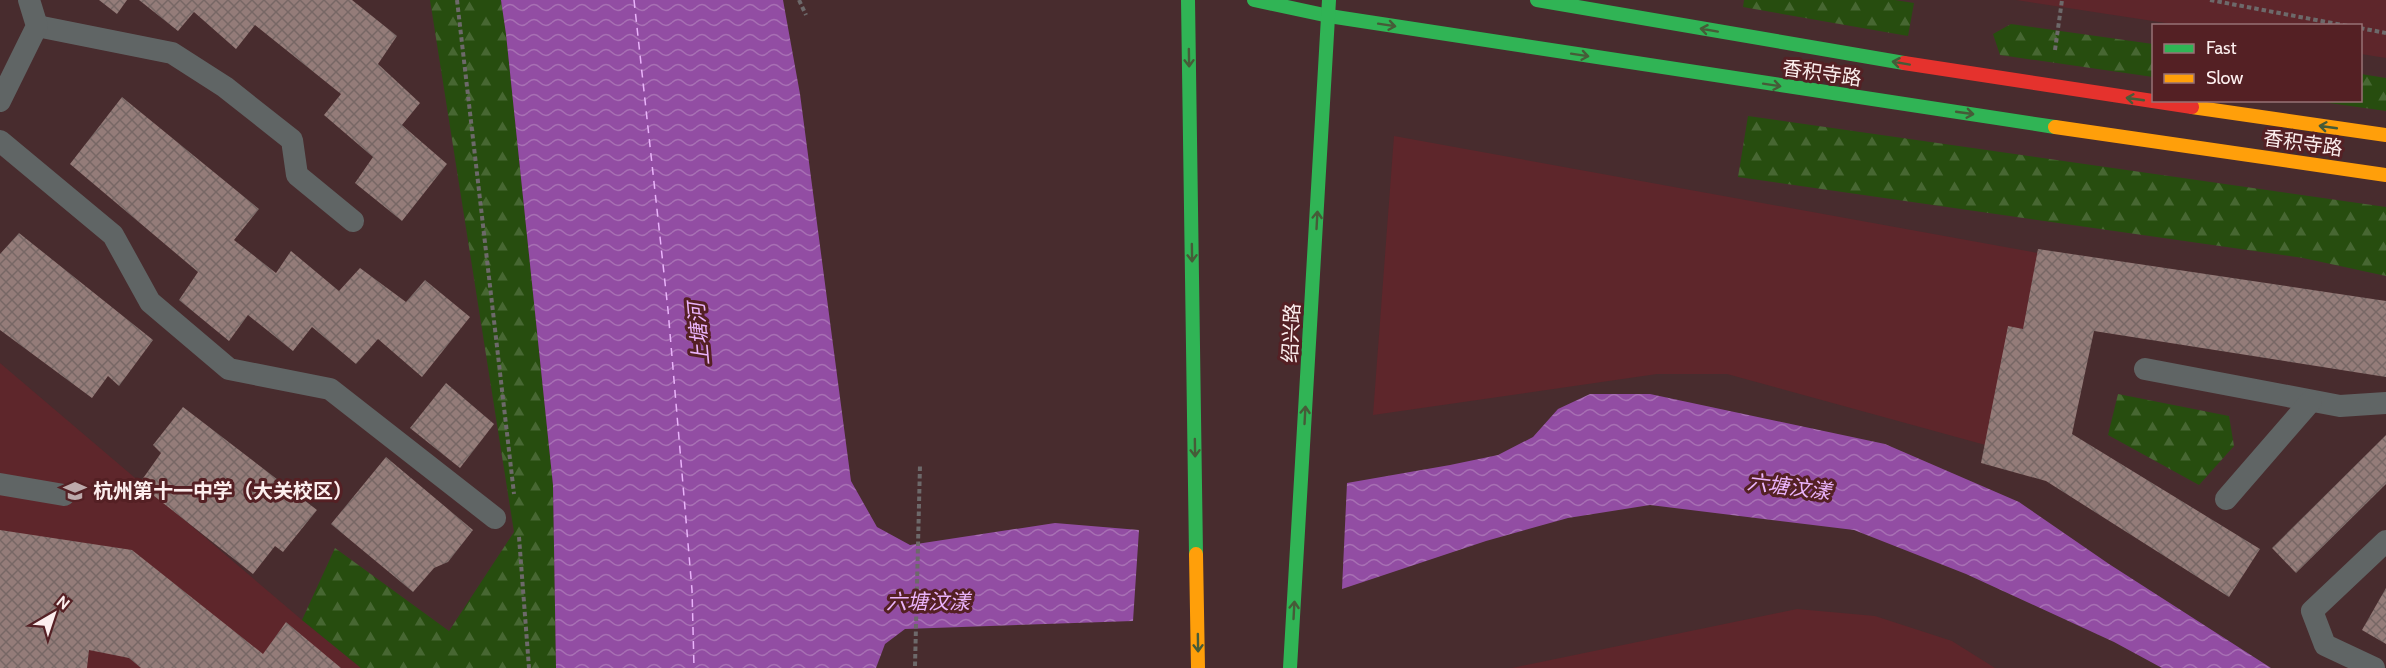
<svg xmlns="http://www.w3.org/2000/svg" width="2386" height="668" font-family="Cabin,'Noto Sans SC',sans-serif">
	<defs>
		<pattern id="forest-firs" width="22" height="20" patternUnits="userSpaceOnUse" patternTransform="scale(1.5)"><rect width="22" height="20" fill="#274d0f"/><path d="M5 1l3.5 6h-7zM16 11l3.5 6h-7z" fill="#476732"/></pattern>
		<pattern id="water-waves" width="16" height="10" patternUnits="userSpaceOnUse" patternTransform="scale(1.5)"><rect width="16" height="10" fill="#924da3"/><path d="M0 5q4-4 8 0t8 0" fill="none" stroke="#a870b4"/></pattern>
		<pattern id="building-cross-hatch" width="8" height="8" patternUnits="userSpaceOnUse" patternTransform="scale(1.5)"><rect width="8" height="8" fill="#947c79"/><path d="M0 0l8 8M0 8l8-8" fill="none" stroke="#776765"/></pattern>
	</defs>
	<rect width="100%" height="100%" fill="#482c2e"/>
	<g fill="#5e262b">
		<polygon points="2016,0 2386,0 2386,58 2361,54 2360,26 2179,25"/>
		<polygon points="1394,136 2054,256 2000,449 1727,374 1657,374 1373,415"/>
		<polygon points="0,363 302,620 361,668 0,668"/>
		<polygon points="1797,609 1875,616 1952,641 1995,668 1512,668"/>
	</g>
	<g fill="url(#forest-firs)">
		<polygon points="430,0 501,0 506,34 553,485 556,668 361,668 302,620 335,548 449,631 514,532"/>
		<polygon points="1744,0 1895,0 1914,3 1908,36 1743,7"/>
		<polygon points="2011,24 2153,44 2153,77 2000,55 1993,34"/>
		<polygon points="2361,74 2386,78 2386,111 2315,101 2360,100"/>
		<polygon points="1748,116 2386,207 2386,276 2303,258 1738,177"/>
		<polygon points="2118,394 2229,416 2234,446 2199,485 2108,435"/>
	</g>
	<g fill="url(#water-waves)">
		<polygon points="501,0 783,0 800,94 851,481 877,527 910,545 1055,523 1139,530 1133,621 905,629 885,644 876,668 556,668 553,485 506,34"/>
		<polygon points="1590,394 1650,394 1885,444 2019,502 2109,564 2271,668 2162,668 2114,642 1966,574 1854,530 1650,505 1568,518 1486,541 1342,589 1347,483 1450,465 1498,455 1533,437 1558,409"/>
	</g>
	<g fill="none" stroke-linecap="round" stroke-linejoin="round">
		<polyline stroke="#eab3fb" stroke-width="1.5" stroke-dasharray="8 6" stroke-linecap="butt" points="634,0 668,310 692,590 694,668"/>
	</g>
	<g fill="url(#building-cross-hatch)">
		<polygon points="99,0 127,0 117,14"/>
		<polygon points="139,0 352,0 397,36 378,64 420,103 402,125 447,164 402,221 355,183 373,157 324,115 341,94 255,25 236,49 194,12 178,31"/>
		<polygon points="122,97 259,209 234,240 276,273 291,251 339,291 360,268 406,302 425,280 470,317 422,377 378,339 356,364 312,327 293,351 248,315 229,341 179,300 198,272 70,164"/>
		<polygon points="19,233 153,340 119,386 108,376 92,398 0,330 0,254"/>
		<polygon points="2038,249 2386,301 2386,377 2094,331 2072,434 2260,549 2229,597 2046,481 1981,463 2008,326 2023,329"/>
		<polygon points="446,383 494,424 460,468 410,428"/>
		<polygon points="183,407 317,510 283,552 275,546 253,574 139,484 161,453 153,445"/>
		<polygon points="2386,435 2386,484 2296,573 2272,548"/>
		<polygon points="386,457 473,530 448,562 434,568 413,592 331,524"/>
		<polygon points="0,530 132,550 263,654 286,622 341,668 141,668 129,658 89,650 87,668 0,668"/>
		<polygon points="2386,588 2386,644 2362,630"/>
	</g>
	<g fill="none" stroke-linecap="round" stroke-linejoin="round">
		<g stroke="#6d696a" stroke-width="4" stroke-dasharray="4.5 3" stroke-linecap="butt">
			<polyline points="457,0 514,494"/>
			<polyline points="799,0 806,15"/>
			<polyline points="2210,0 2348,26"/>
			<polyline points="2360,28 2386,33"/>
			<polyline points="2055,50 2062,0"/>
			<polyline points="519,537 529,668"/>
			<polyline points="915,666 920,465"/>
		</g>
		<g stroke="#606565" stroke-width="22">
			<polyline points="37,26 172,53 225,87 292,140 297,175 353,221"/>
			<polyline points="0,101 37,26 29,0"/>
			<polyline points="0,141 113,235 150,302 229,369 330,389 495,518"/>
			<polyline points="2145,369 2340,406 2386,403"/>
			<polyline points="0,484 64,495"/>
			<polyline points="2226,499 2311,401"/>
			<polyline points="2374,668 2325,645 2312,611 2386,541"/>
		</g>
		<g stroke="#30b455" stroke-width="14">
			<polyline points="1188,0 1196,554"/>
			<polyline points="1254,0 1329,16 2055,127"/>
			<polyline points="1537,0 1904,63"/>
			<polyline points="1290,668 1329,0"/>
		</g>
		<g stroke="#ff9f0a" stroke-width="14">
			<polyline points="2192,107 2386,135"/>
			<polyline points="2055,127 2386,175"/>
			<polyline points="1196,554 1198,668"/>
		</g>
		<polyline stroke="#e5322d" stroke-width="14" points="1904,63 2192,107"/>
	</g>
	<defs><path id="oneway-shaft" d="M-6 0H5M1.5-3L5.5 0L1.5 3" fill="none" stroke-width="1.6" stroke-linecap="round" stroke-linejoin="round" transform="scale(1.5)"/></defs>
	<g stroke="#465b38">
		<use href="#oneway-shaft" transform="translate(1387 25) rotate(9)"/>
		<use href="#oneway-shaft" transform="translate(1709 30) rotate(-170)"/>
		<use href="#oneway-shaft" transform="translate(1580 55) rotate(9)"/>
		<use href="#oneway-shaft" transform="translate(1189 58) rotate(89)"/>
		<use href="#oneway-shaft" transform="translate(1901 63) rotate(-170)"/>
		<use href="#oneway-shaft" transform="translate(1772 85) rotate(9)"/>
		<use href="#oneway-shaft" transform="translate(2135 99) rotate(-172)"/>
		<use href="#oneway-shaft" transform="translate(1965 113) rotate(8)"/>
		<use href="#oneway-shaft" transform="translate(2328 127) rotate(-172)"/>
		<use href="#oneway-shaft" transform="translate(1317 220) rotate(-87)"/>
		<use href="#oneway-shaft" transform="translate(1192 253) rotate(89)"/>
		<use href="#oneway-shaft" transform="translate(1305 415) rotate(-87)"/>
		<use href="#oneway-shaft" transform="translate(1195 448) rotate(89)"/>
		<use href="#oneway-shaft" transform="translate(1294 610) rotate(-87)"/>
		<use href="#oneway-shaft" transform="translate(1198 643) rotate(89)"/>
	</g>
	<defs>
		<g id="school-bare" transform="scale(1.8)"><path d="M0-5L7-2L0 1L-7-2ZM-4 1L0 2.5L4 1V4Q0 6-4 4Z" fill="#bdaaab" stroke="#542024" stroke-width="2.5" paint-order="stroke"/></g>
	</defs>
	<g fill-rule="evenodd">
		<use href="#school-bare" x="75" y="491"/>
	</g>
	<g text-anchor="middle" stroke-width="6" stroke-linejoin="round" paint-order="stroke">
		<g font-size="20" fill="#fceeee" stroke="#542024">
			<text transform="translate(1822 73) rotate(8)" y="7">香积寺路</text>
			<text transform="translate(2303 143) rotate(8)" y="7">香积寺路</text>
			<text transform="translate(1291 333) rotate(-87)" y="7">绍兴路</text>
		</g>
		<g font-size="20" font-weight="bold" fill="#fceeee" stroke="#542024" text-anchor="start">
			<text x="93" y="498">杭州第十一中学（大关校区）</text>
		</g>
		<g font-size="21" font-style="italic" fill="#eab3fb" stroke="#542024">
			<text transform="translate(699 334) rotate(-95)" y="7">上塘河</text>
			<text transform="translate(1789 487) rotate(7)" y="7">六塘汶漾</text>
			<text x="928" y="609">六塘汶漾</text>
		</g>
	</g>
	<rect x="2152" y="24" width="210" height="78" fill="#542024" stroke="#977275" stroke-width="1.5"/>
	<rect x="2164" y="44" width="30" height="9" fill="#30b455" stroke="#977275" stroke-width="1.5"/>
	<text x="2206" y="54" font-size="18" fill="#fceeee">Fast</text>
	<rect x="2164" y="74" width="30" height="9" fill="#ff9f0a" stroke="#977275" stroke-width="1.5"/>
	<text x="2206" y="84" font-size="18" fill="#fceeee">Slow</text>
	<g transform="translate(54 614) rotate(39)" stroke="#542024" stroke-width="4.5" paint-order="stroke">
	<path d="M0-4.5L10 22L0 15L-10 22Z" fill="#fceeee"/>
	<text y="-9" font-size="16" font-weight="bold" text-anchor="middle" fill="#fceeee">N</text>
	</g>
</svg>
